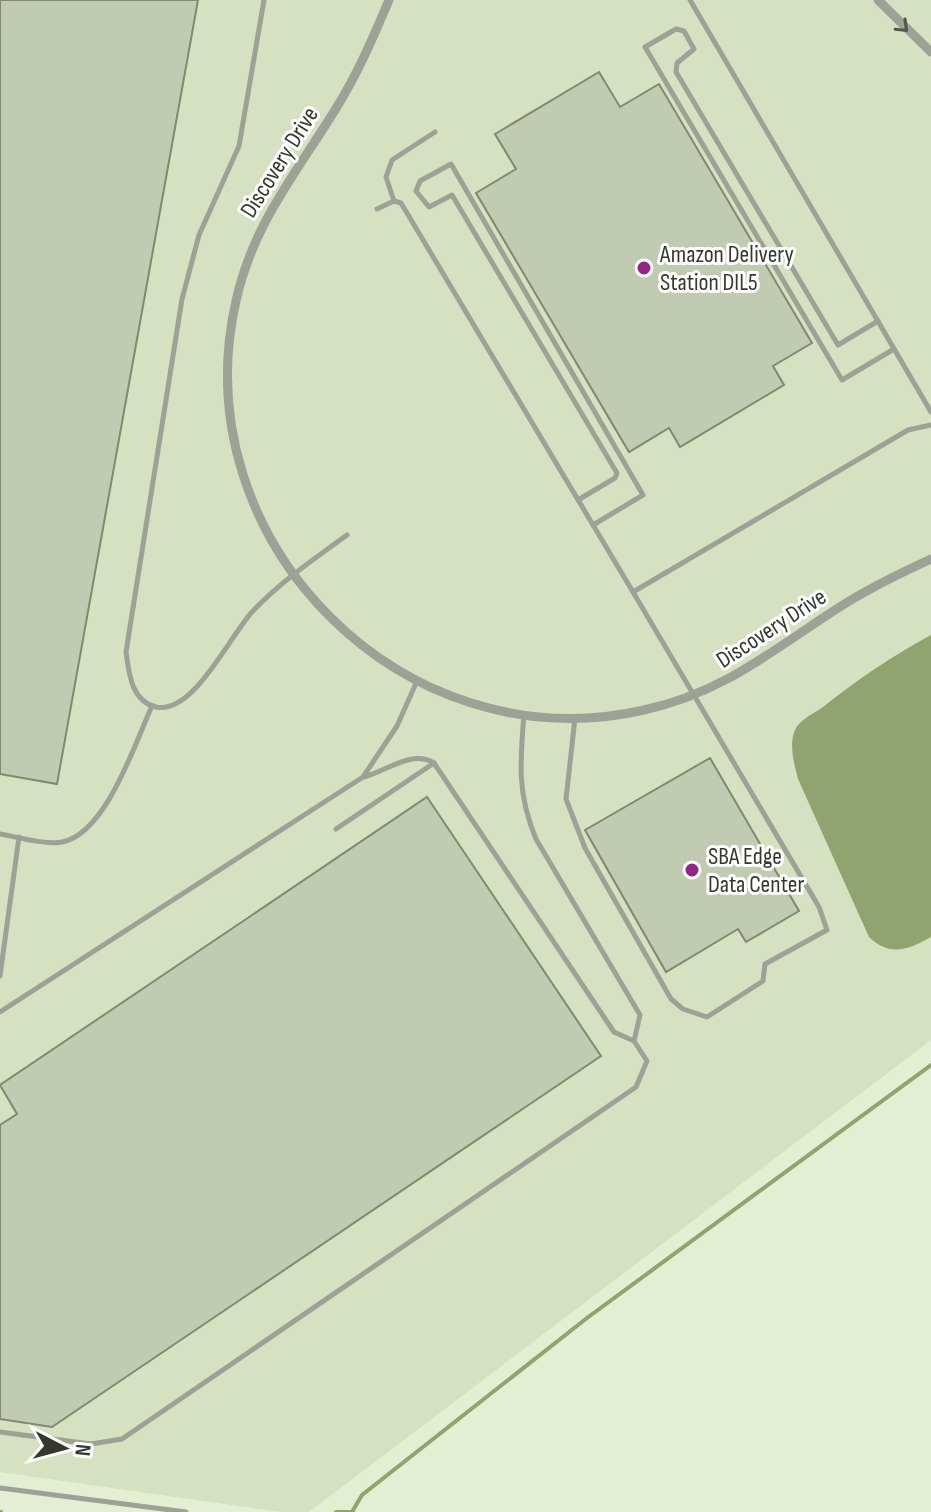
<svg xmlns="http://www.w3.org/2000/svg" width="931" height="1512" font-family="'Sofia Sans Condensed',sans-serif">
	<rect width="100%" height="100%" fill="#e4eed3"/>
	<polygon fill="#d5e1c0" points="0,0 931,0 931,1040 309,1512 281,1512 0,1472"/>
	<path fill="#91a36e" d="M931 635V937C908 950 890 957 869 937L798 779C794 763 787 740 798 725 804 718 816 712 823 707 858 679 892 656 931 635Z"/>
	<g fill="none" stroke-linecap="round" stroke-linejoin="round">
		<g stroke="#91a36e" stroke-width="4">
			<polyline points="0,1512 1,1512"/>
			<polyline points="336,1512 353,1512"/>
			<polyline points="352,1512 362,1495 587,1318 931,1065"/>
		</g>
	</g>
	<g fill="#c1cbb1" stroke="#818971" stroke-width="2">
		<polygon points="0,0 198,0 57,784 0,774"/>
		<polygon points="599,72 620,107 659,84 812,343 773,366 784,385 680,447 669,428 629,452 476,193 516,169 495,134"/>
		<polygon points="710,758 799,911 746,942 738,929 666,972 585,830"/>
		<polygon points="427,797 601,1056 52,1427 0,1419 0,1125 17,1114 0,1085"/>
	</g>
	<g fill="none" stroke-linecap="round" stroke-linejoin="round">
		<g stroke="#9da196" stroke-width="5">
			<path d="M264 0 239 146 199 235 182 299 126 652C129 673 131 701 156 707 193 715 229 637 252 612 280 582 314 559 347 535"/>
			<polyline points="690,0 931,412"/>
			<polyline points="394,201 386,177 392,160 435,132"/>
			<polyline points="377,209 394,201 401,203 633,592"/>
			<polyline points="878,321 838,345 676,72 677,63 694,49 684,31 676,29 645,47 842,380 894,349"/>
			<polyline points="578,500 615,478 617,473 452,195 429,207 416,191 420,181 451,164 643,495 593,525"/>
			<polyline points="575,718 566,799 585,848 671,999 683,1009 707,1017 763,981 765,964 827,930 819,907 633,592 908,430 931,425"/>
			<path d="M364 777C387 771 413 749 434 763L614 1032 634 1041"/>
			<polyline points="336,829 434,763"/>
			<path d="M0 834C18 837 44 845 62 842 106 834 135 743 152 706"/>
			<polyline points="0,976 19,837"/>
			<polyline points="0,1012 363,777 397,726 417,681"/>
			<path d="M0 1432 91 1444 122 1439 636 1087 647 1061 634 1041 640 1015 536 839C517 794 520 762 524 714"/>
			<polyline points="0,1488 186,1512"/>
		</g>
		<g stroke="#9da196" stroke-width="9">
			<path d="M389 0C373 38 357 75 335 110 295 175 253 224 236 301 181 541 404 765 644 710 722 693 770 652 835 610 865 590 898 574 931 559"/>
			<polyline points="878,0 931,52"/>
		</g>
	</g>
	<defs><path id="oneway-chevron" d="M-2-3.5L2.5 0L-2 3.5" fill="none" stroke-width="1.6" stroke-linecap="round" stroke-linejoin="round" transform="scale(2)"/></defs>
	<use stroke="#54584c" href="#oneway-chevron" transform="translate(903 27) rotate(44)"/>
	<g fill="#942586" stroke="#fff" stroke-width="3">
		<circle cx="644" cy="268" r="8"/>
		<circle cx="692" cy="870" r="8"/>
	</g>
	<g text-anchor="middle" stroke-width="6" stroke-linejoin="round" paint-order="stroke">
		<g font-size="24" fill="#34382d" stroke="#fff">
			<text transform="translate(279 162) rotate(-58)" y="8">Discovery Drive</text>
			<text transform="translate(771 628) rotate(-33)" y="8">Discovery Drive</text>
		</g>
		<g font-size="24" fill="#34382d" stroke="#fff" text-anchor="start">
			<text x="660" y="262">Amazon Delivery<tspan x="660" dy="28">Station DIL5</tspan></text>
			<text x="708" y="864">SBA Edge<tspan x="708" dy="28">Data Center</tspan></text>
		</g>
	</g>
	<g transform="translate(64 1448) rotate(96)" stroke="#ffffff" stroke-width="6" paint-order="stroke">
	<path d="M0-6L14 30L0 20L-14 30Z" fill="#34382d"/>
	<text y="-12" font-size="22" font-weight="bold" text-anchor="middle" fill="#34382d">N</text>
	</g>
</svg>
